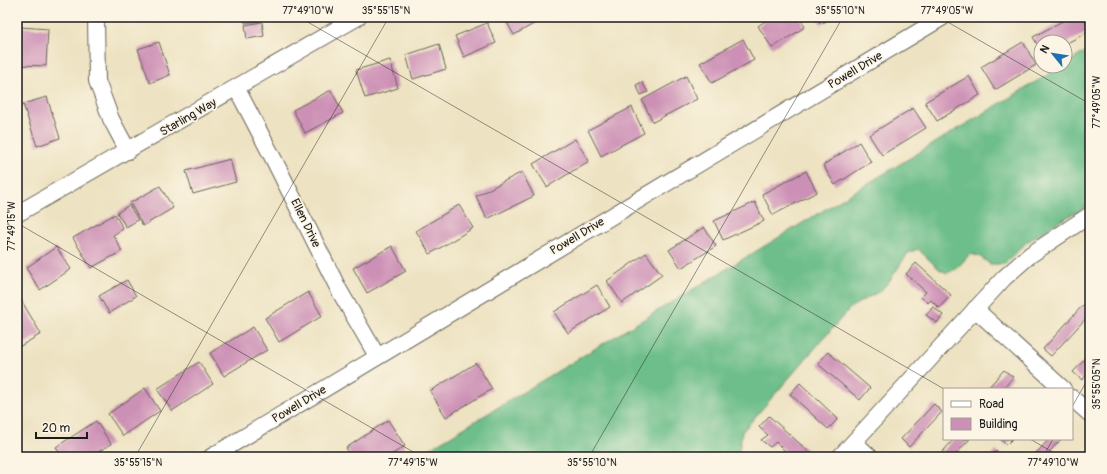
<svg xmlns="http://www.w3.org/2000/svg" width="1107" height="474" font-family="Pangolin,sans-serif">
	<rect width="100%" height="100%" fill="#fcf5e5"/>
	<filter id="ink" filterUnits="userSpaceOnUse"><feTurbulence type="fractalNoise" baseFrequency=".025" numOctaves="2"/><feDisplacementMap in="SourceGraphic" scale="8" xChannelSelector="R" yChannelSelector="G"/><feConvolveMatrix kernelMatrix="1 2 1 2 8 2 1 2 1" color-interpolation-filters="sRGB"/></filter>
	<filter id="wash" filterUnits="userSpaceOnUse"><feTurbulence type="fractalNoise" baseFrequency=".012" numOctaves="4" result="noise"/><feDisplacementMap in="SourceGraphic" scale="16" xChannelSelector="R" yChannelSelector="G"/><feGaussianBlur stdDeviation="0.9" result="paint"/><feColorMatrix in="noise" values="0 0 0 0 0 0 0 0 0 0 0 0 0 0 0 0 0 1.4 0 .05"/><feComposite in="paint" operator="in"/></filter>
	<g filter="url(#wash)">
		<rect width="100%" height="100%" fill="#ede2c1"/>
		<polygon fill="#6dbe8a" stroke="#446d53" points="1090,49 1090,205 1058,222 1027,242 1005,264 990,264 979,256 970,254 956,269 947,273 939,269 918,249 908,253 888,283 880,291 851,307 742,432 738,457 416,457 1062,66 1065,66 1065,64"/>
		<g id="blocks">
			<g fill="#cc8fb5">
				<polygon points="244,17 258,17 259,21 245,23"/>
				<polygon points="504,17 546,17 514,35"/>
				<polygon points="771,17 800,17 805,27 772,48 758,26"/>
				<polygon points="817,17 833,17 821,24"/>
				<polygon points="1070,17 1084,17 1090,31 1065,44 1065,42 1041,42 1041,51 1033,37"/>
				<polygon points="262,22 264,36 247,39 245,25"/>
				<polygon points="487,23 496,43 464,57 455,36"/>
				<polygon points="21,27 48,29 46,66 19,65"/>
				<polygon points="743,39 754,60 712,83 700,63"/>
				<polygon points="159,42 170,75 150,83 138,49"/>
				<polygon points="1023,42 1036,65 995,90 981,67"/>
				<polygon points="439,44 446,69 413,79 406,55"/>
				<polygon points="390,60 398,88 365,98 356,70"/>
				<polygon points="686,76 697,99 653,122 642,100"/>
				<polygon points="969,76 980,95 937,121 925,102"/>
				<polygon points="642,82 648,92 641,95 636,85"/>
				<polygon points="331,90 343,113 305,133 293,110"/>
				<polygon points="47,97 60,138 37,146 23,104"/>
				<polygon points="632,107 644,133 601,156 588,130"/>
				<polygon points="913,108 926,128 882,155 869,135"/>
				<polygon points="575,139 589,161 547,187 533,164"/>
				<polygon points="859,142 871,162 835,185 823,165"/>
				<polygon points="230,159 236,182 193,194 186,171"/>
				<polygon points="806,171 817,192 773,215 762,194"/>
				<polygon points="522,172 534,196 487,219 476,196"/>
				<polygon points="160,186 173,208 143,226 130,203"/>
				<polygon points="755,202 764,221 723,240 714,221"/>
				<polygon points="129,205 138,220 126,227 117,213"/>
				<polygon points="459,205 473,228 430,254 416,231"/>
				<polygon points="115,214 123,229 113,235 122,251 91,268 73,238"/>
				<polygon points="704,227 716,246 681,268 669,250"/>
				<polygon points="392,246 406,271 367,293 353,268"/>
				<polygon points="56,247 71,269 40,290 26,268"/>
				<polygon points="646,253 662,275 622,303 607,281"/>
				<polygon points="916,263 951,295 939,308 931,300 928,303 921,297 926,292 906,274"/>
				<polygon points="127,280 136,296 109,313 99,296"/>
				<polygon points="597,285 610,307 568,333 554,312"/>
				<polygon points="308,292 322,316 279,342 265,318"/>
				<polygon points="17,293 41,334 17,348"/>
				<polygon points="1083,305 1090,312 1090,314 1051,356 1043,349"/>
				<polygon points="933,307 943,315 937,323 926,315"/>
				<polygon points="253,327 267,350 224,376 210,353"/>
				<polygon points="828,352 870,388 860,400 818,364"/>
				<polygon points="1090,354 1090,371 1082,380 1073,372"/>
				<polygon points="199,362 213,384 172,411 157,389"/>
				<polygon points="476,363 492,389 446,417 430,391"/>
				<polygon points="1004,370 1013,377 1003,389 987,389"/>
				<polygon points="800,383 838,419 828,429 790,394"/>
				<polygon points="145,388 160,411 123,436 108,414"/>
				<polygon points="934,404 942,412 909,447 901,439"/>
				<polygon points="769,416 809,452 804,457 791,457 776,442 770,447 761,440 768,435 759,427"/>
				<polygon points="388,420 405,446 388,457 352,457 346,448"/>
				<polygon points="96,421 111,444 90,457 62,457 56,447"/>
				<polygon points="954,439 970,439 953,457 938,457"/>
				<polygon points="1000,439 1012,439 1006,445"/>
				<polygon points="1049,439 1061,439 1045,457 1033,457"/>
				<polygon points="996,451 1003,457 990,457"/>
			</g>
		</g>
	</g>
	<g filter="url(#ink)">
		<use href="#blocks" fill-opacity="0" stroke="#656156" stroke-width="1"/>
		<g fill="none" stroke-linecap="round" stroke-linejoin="round">
			<g stroke="#656156" stroke-width="18">
				<g id="minor">
					<polyline points="96,17 97,81 111,119 128,151"/>
					<polyline points="237,89 273,158 339,290 377,356"/>
					<polyline points="17,214 358,17"/>
					<polyline points="975,309 1063,389"/>
					<polyline points="1072,398 1090,414"/>
					<polyline points="854,442 870,457"/>
					<polyline points="211,457 943,17"/>
					<polyline points="840,457 1004,278 1030,255 1090,215"/>
				</g>
			</g>
			<use href="#minor" stroke="#fff" stroke-width="16"/>
		</g>
	</g>
	<path fill="none" stroke="#1c1c1c" stroke-width="1" stroke-opacity="0.45" d="M299 17 944 389M939 17 1090 104M17 223 422 457M1072 407 1090 375M1030 439 1061 457M135 457 389 17M589 457 843 17M1043 457 1053 439"/>
	<g text-anchor="middle" stroke-width="3.5" stroke-linejoin="round" paint-order="stroke">
		<g font-size="12" fill="#1c1c1c" stroke="#fcf5e5">
			<text transform="translate(855 70) rotate(-31)" y="4">Powell Drive</text>
			<text transform="translate(188 117) rotate(-30)" y="4">Starling Way</text>
			<text transform="translate(306 223) rotate(64)" y="4">Ellen Drive</text>
			<text transform="translate(577 236) rotate(-31)" y="4">Powell Drive</text>
			<text transform="translate(299 404) rotate(-31)" y="4">Powell Drive</text>
		</g>
	</g>
	<rect width="1107" height="474" fill="none" stroke="#fcf5e5" stroke-width="44"/>
	<rect x="943" y="388" width="130" height="52" fill="#fcf5e5" stroke="#a29e95"/>
	<rect x="951" y="401" width="20" height="6" fill="#ffffff" stroke="#a29e95"/>
	<text x="979" y="408" font-size="12" fill="#1c1c1c">Road</text>
	<rect x="951" y="418" width="20" height="12" fill="#cc8fb5" stroke="#a29e95"/>
	<text x="979" y="428" font-size="12" fill="#1c1c1c">Building</text>
	<g transform="translate(1053 54) rotate(300)"><circle r="19" fill="#fcf5e5" stroke="#a29e95"/>
	<path d="M0-3L7 15L0 10L-7 15Z" fill="#1f6fb2"/>
	<text y="-6" font-size="11" font-weight="bold" text-anchor="middle" fill="#1c1c1c">N</text>
	</g>
	<path d="M36 432v6h51v-6" fill="none" stroke="#1c1c1c" stroke-width="2"/>
	<text x="42" y="432" font-size="12" fill="#1c1c1c" stroke="#fcf5e5" stroke-width="3" paint-order="stroke">20 m</text>
	<rect x="22" y="22" width="1063" height="430" fill="none" stroke="#1c1c1c" stroke-width="1.5"/>
	<g font-size="10" text-anchor="middle" fill="#1c1c1c">
		<text x="308" y="14">77°49'10"W</text>
		<text x="386" y="14">35°55'15"N</text>
		<text x="840" y="14">35°55'10"N</text>
		<text x="947" y="14">77°49'05"W</text>
		<text transform="translate(1096 102) rotate(-90)" y="4">77°49'05"W</text>
		<text transform="translate(11 226) rotate(-90)" y="4">77°49'15"W</text>
		<text transform="translate(1096 384) rotate(-90)" y="4">35°55'05"N</text>
		<text x="138" y="466">35°55'15"N</text>
		<text x="413" y="466">77°49'15"W</text>
		<text x="592" y="466">35°55'10"N</text>
		<text x="1053" y="466">77°49'10"W</text>
	</g>
</svg>
